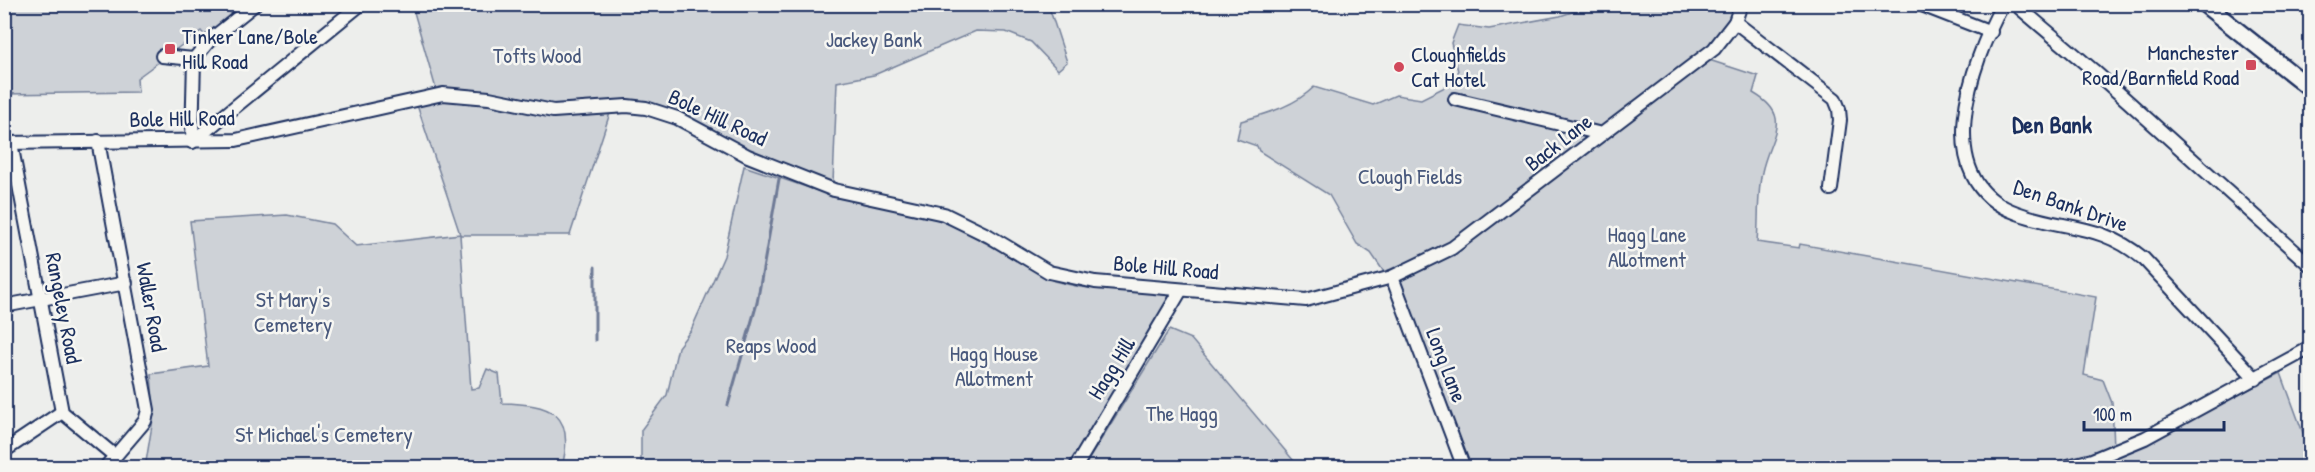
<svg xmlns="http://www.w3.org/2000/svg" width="2315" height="472" font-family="'Patrick Hand',sans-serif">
	<rect width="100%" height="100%" fill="#edeeec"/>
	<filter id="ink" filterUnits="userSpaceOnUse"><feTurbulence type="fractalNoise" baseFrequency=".0167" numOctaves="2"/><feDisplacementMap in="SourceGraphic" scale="12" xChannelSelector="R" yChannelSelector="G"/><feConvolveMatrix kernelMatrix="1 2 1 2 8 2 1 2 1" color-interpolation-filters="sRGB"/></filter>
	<g filter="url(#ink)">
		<g fill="#ced2d7" stroke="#74809a" stroke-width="1.5">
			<path d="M1048 4 1067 62 1058 70 1031 42 1006 32 976 31 874 75 837 82 833 183 776 163 679 115 631 100 587 108 612 107 570 235H460L471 389 479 388 487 369 499 374 502 403C550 404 576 412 562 467L145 468 154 413 151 374 208 366 190 221 287 215 332 224 356 246 460 234 415 99 431 95 436 89 412 5Z"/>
			<polygon points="4,5 249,5 207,38 201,31 137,78 138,92 5,94"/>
			<path d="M1593 5H1736L1731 19 1710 45 1450 244 1384 272 1371 253 1357 244 1329 195 1259 151 1257 146 1237 139 1241 121C1268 113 1293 107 1314 87L1373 105 1396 95 1421 99 1457 81 1459 75 1451 43 1458 25 1489 29 1560 16Z"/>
			<path d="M1709 60 1758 76 1753 93C1795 117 1769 137 1762 172 1757 194 1759 219 1757 242L1799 248 1800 244 2096 297 2084 375 2103 380 2112 403 2114 448 2053 468 1469 467 1399 281 1451 256Z"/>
			<polygon points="744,166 839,198 913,210 959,228 1054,281 1080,287 1171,295 1068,467 644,467 641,461 641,430 667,395 678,347 691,330 724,256"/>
			<polygon points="1169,330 1191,339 1299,467 1084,467"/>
			<polygon points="2281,373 2310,452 2310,467 2076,468 2114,458"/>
		</g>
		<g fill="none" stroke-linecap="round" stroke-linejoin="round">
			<g stroke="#6e7a96" stroke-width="3">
				<polyline points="595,267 595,340"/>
				<polyline points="728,405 757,303 779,179"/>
			</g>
			<g stroke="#1b2f5e" stroke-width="16">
				<g id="minor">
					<polyline points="1919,4 1991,32"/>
					<path d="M2003 4C1971 62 1928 182 2017 213 2066 231 2099 222 2144 259L2256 379"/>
					<polyline points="2015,4 2093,70 2310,265"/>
					<polyline points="1735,22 1835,99 1839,109 1840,120 1831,189"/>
					<polyline points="162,56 194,59"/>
					<polyline points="1455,99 1602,134"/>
					<polyline points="98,141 148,410 145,421 105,468"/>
					<polyline points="192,142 361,4"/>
					<polyline points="192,142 194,59 209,41 255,4"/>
					<polyline points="4,143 236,140 443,94 489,98 553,111 627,106 646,108 677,118 748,156 834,190 944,214 989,236 1049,272 1095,282 1306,300 1392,277 1452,248 1714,49 1735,22 1741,4"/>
					<polyline points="11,143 62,412 115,456"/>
					<polyline points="1392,277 1464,468"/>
					<polyline points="4,306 126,283"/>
					<polyline points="4,451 62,412"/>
					<polyline points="1075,468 1181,290"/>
					<polyline points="2060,468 2092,460 2145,438 2310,348"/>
				</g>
			</g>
			<g stroke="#1b2f5e" stroke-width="20">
				<polyline id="major" points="2204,4 2310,88"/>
			</g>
			<use href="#minor" stroke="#f6f6f2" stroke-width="12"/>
			<use href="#major" stroke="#f6f6f2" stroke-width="15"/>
		</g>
	</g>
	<g fill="#d1495b" stroke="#f6f6f2" stroke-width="2">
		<rect x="164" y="43" width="12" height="12" rx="3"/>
		<rect x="2245" y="59" width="12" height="12" rx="3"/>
		<circle cx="1399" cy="67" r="6"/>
	</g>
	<g text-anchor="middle" stroke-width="5" stroke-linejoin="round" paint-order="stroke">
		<g font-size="22" fill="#1b2f5e" stroke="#f6f6f2" text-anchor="start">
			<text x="182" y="44">Tinker Lane/Bole<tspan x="182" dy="25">Hill Road</tspan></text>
			<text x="2239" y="60" text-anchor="end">Manchester<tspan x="2239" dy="25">Road/Barnfield Road</tspan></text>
			<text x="1411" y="62">Cloughfields<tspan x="1411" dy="25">Cat Hotel</tspan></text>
		</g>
		<g font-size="22" fill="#48587c" stroke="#f6f6f2">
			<text x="874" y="47">Jackey Bank</text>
			<text x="537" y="63">Tofts Wood</text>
			<text x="1410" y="184">Clough Fields</text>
			<text x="1647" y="242">Hagg Lane<tspan x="1647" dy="25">Allotment</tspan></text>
			<text x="293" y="307">St Mary's<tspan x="293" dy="25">Cemetery</tspan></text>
			<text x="771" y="353">Reaps Wood</text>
			<text x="994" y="361">Hagg House<tspan x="994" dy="25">Allotment</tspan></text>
			<text x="1182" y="421">The Hagg</text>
			<text x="324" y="442">St Michael's Cemetery</text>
		</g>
		<g font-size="22" fill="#1b2f5e" stroke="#f6f6f2">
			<text transform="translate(718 117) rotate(25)" y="8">Bole Hill Road</text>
			<text transform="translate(182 118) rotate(-1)" y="8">Bole Hill Road</text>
			<text transform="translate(1558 142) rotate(-38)" y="8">Back Lane</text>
			<text transform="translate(2071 205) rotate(19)" y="8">Den Bank Drive</text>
			<text transform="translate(1166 267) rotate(5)" y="8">Bole Hill Road</text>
			<text transform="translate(152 307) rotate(80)" y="8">Waller Road</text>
			<text transform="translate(64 308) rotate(79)" y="8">Rangeley Road</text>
			<text transform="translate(1447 365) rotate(69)" y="8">Long Lane</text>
			<text transform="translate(1111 368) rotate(-58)" y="8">Hagg Hill</text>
		</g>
		<g font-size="24" font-weight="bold" fill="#1b2f5e" stroke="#f6f6f2">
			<text x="2052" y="133">Den Bank</text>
		</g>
	</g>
	<rect width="2315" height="472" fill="none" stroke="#f6f6f2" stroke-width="24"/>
	<rect x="12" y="12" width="2291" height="448" fill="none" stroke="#1b2f5e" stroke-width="2" filter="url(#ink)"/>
	<path d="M2084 421v9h140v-9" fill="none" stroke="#1b2f5e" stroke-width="3"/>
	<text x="2093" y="421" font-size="18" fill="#1b2f5e" stroke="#f6f6f2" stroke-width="4.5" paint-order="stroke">100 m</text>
</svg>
